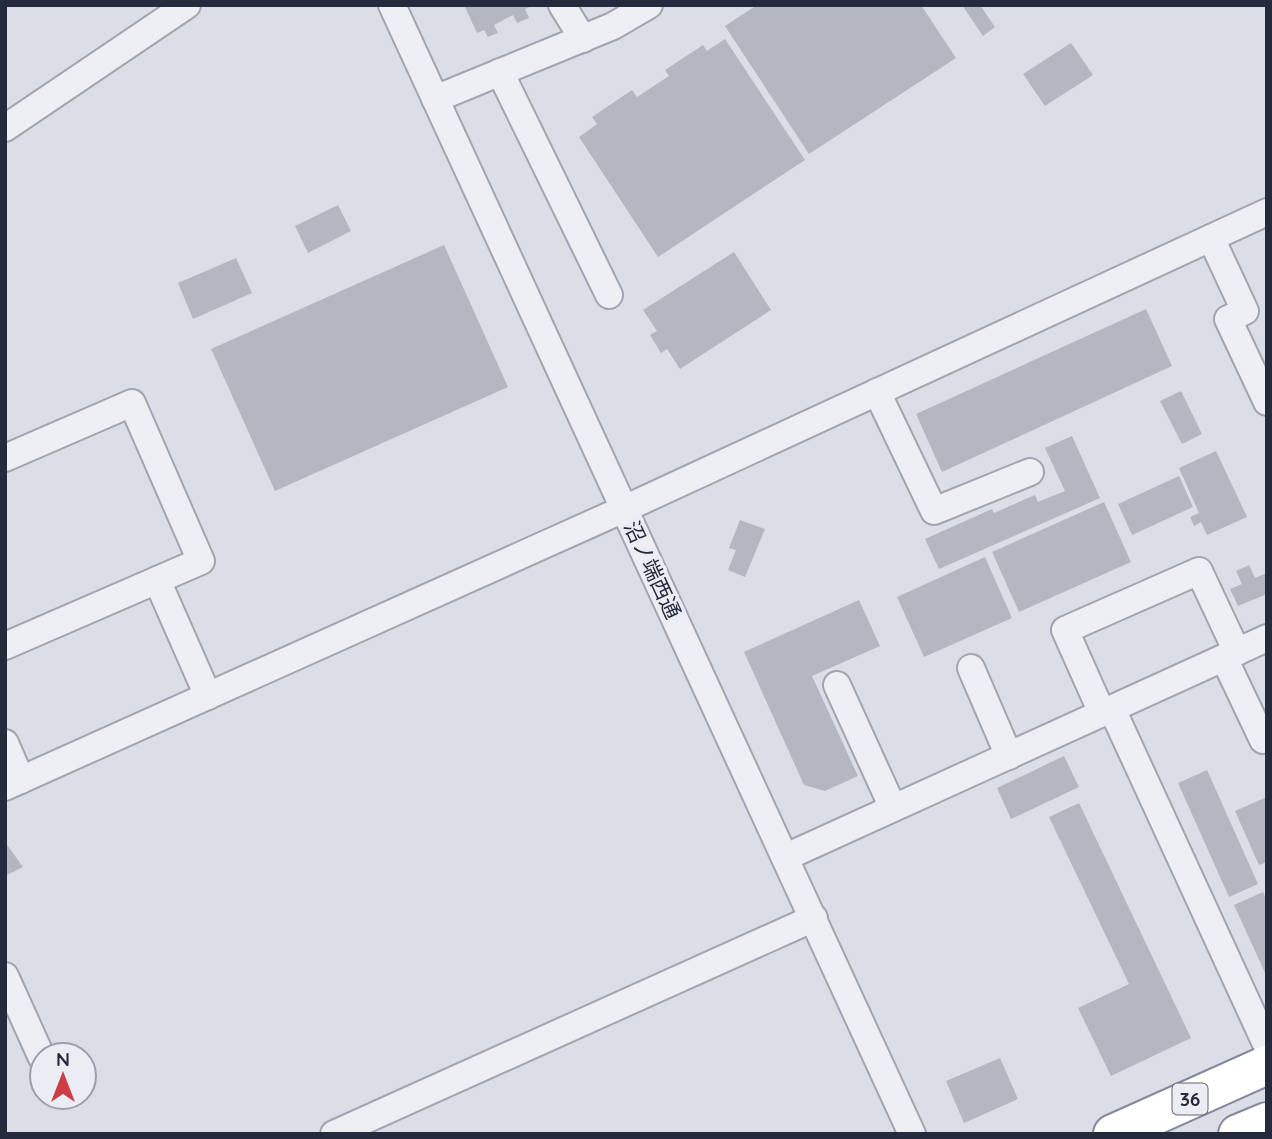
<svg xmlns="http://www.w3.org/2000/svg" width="1272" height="1139" font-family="Quicksand,'Noto Sans JP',sans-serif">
	<rect width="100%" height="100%" fill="#dbdee6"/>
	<g fill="#b2b7c2">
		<polygon points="464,5 534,5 525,9 529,18 517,23 513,15 494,25 498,33 488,37 484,30 477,33"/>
		<polygon points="757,5 921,5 956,58 809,154 725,26"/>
		<polygon points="962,5 980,5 995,27 983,36"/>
		<polygon points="725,39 805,160 658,257 579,137 597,124 592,117 632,90 637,97 669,76 665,70 703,45 707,51"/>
		<polygon points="1071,43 1093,75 1045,106 1023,74"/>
		<polygon points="338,205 351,231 308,253 295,226"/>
		<polygon points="444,245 508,387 275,491 211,349"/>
		<polygon points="734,252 771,310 680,369 667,349 661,353 650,335 657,331 643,310"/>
		<polygon points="236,258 252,293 193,319 178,283"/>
		<polygon points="1146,309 1172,366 942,472 916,414"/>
		<polygon points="1181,391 1202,434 1182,444 1160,401"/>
		<polygon points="1072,436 1100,498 939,569 925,539 992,509 994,513 1035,495 1038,502 1065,491 1045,448"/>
		<polygon points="1216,451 1247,517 1207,535 1201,522 1194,526 1190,517 1199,513 1179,468"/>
		<polygon points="1179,476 1193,507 1132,535 1118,504"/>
		<polygon points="1104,502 1131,562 1019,612 992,552"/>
		<polygon points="740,520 765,529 745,577 728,570 736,550 729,548"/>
		<polygon points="985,557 1012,618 924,657 897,597"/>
		<polygon points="1249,565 1255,578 1267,573 1267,594 1238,606 1230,589 1242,584 1236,571"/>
		<polygon points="859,600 880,646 812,676 858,776 825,791 804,785 744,652"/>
		<polygon points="1064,756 1079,787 1011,819 997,788"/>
		<polygon points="1207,770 1258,884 1229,897 1178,783"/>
		<polygon points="1267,797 1267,862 1259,865 1235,811"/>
		<polygon points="1079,803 1191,1038 1111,1076 1078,1008 1129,984 1049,817"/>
		<polygon points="5,842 23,867 5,876"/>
		<polygon points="1263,892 1267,901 1267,977 1234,905"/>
		<polygon points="1000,1058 1018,1099 964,1123 946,1081"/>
	</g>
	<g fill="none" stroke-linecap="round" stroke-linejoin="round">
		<g stroke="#a1a5b0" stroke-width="30">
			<g id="minor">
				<polyline points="392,5 912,1134"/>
				<polyline points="562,5 583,39"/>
				<polyline points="500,72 609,295"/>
				<polyline points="435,99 613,26 649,5"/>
				<polyline points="5,128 187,5"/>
				<polyline points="1211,238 1245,311 1228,319 1267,402"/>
				<polyline points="877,392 934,511 1030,472"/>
				<polyline points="5,458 132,403 201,561 5,646"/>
				<polyline points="157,580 208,696"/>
				<polyline points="1224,658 1263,740 1267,738"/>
				<polyline points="971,668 1009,756"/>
				<polyline points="837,685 893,808"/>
				<polyline points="1112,709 1267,1046"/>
				<polyline points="1102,713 1065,630 1199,571 1237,652"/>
				<polyline points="5,743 21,780"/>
				<polyline points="5,787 624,509 1267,212"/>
				<polyline points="786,857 1267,638"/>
				<polyline points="5,976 42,1058"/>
				<polyline points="334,1134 814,918"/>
			</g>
		</g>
		<g stroke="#838a9c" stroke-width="42">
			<g id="highway">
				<polyline points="1113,1134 1267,1065"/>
				<polyline points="1238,1134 1267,1122"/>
			</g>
		</g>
		<use href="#minor" stroke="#eeeff4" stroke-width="26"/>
		<use href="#highway" stroke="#fff" stroke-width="38"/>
	</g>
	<g text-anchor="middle" stroke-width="7" stroke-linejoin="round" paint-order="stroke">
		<rect fill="#eaedf4" stroke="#606573" stroke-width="2" x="1172.5" y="1083.5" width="35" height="31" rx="5"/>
		<g font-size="19" font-weight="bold" fill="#252b3c">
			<text x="1190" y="1106">36</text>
		</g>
		<g font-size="21" fill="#252b3c" stroke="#eaedf4">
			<text transform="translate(652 570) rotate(65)" y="7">沼ノ端西通</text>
		</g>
	</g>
	<rect width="1272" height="1139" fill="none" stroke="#252b3c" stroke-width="14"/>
	<g transform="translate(63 1076)"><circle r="33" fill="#eaedf4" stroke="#9b9faa" stroke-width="2"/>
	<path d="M0-5L12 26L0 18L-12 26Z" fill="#ce3d44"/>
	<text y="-10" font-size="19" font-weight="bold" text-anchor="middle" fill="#252b3c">N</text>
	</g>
</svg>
